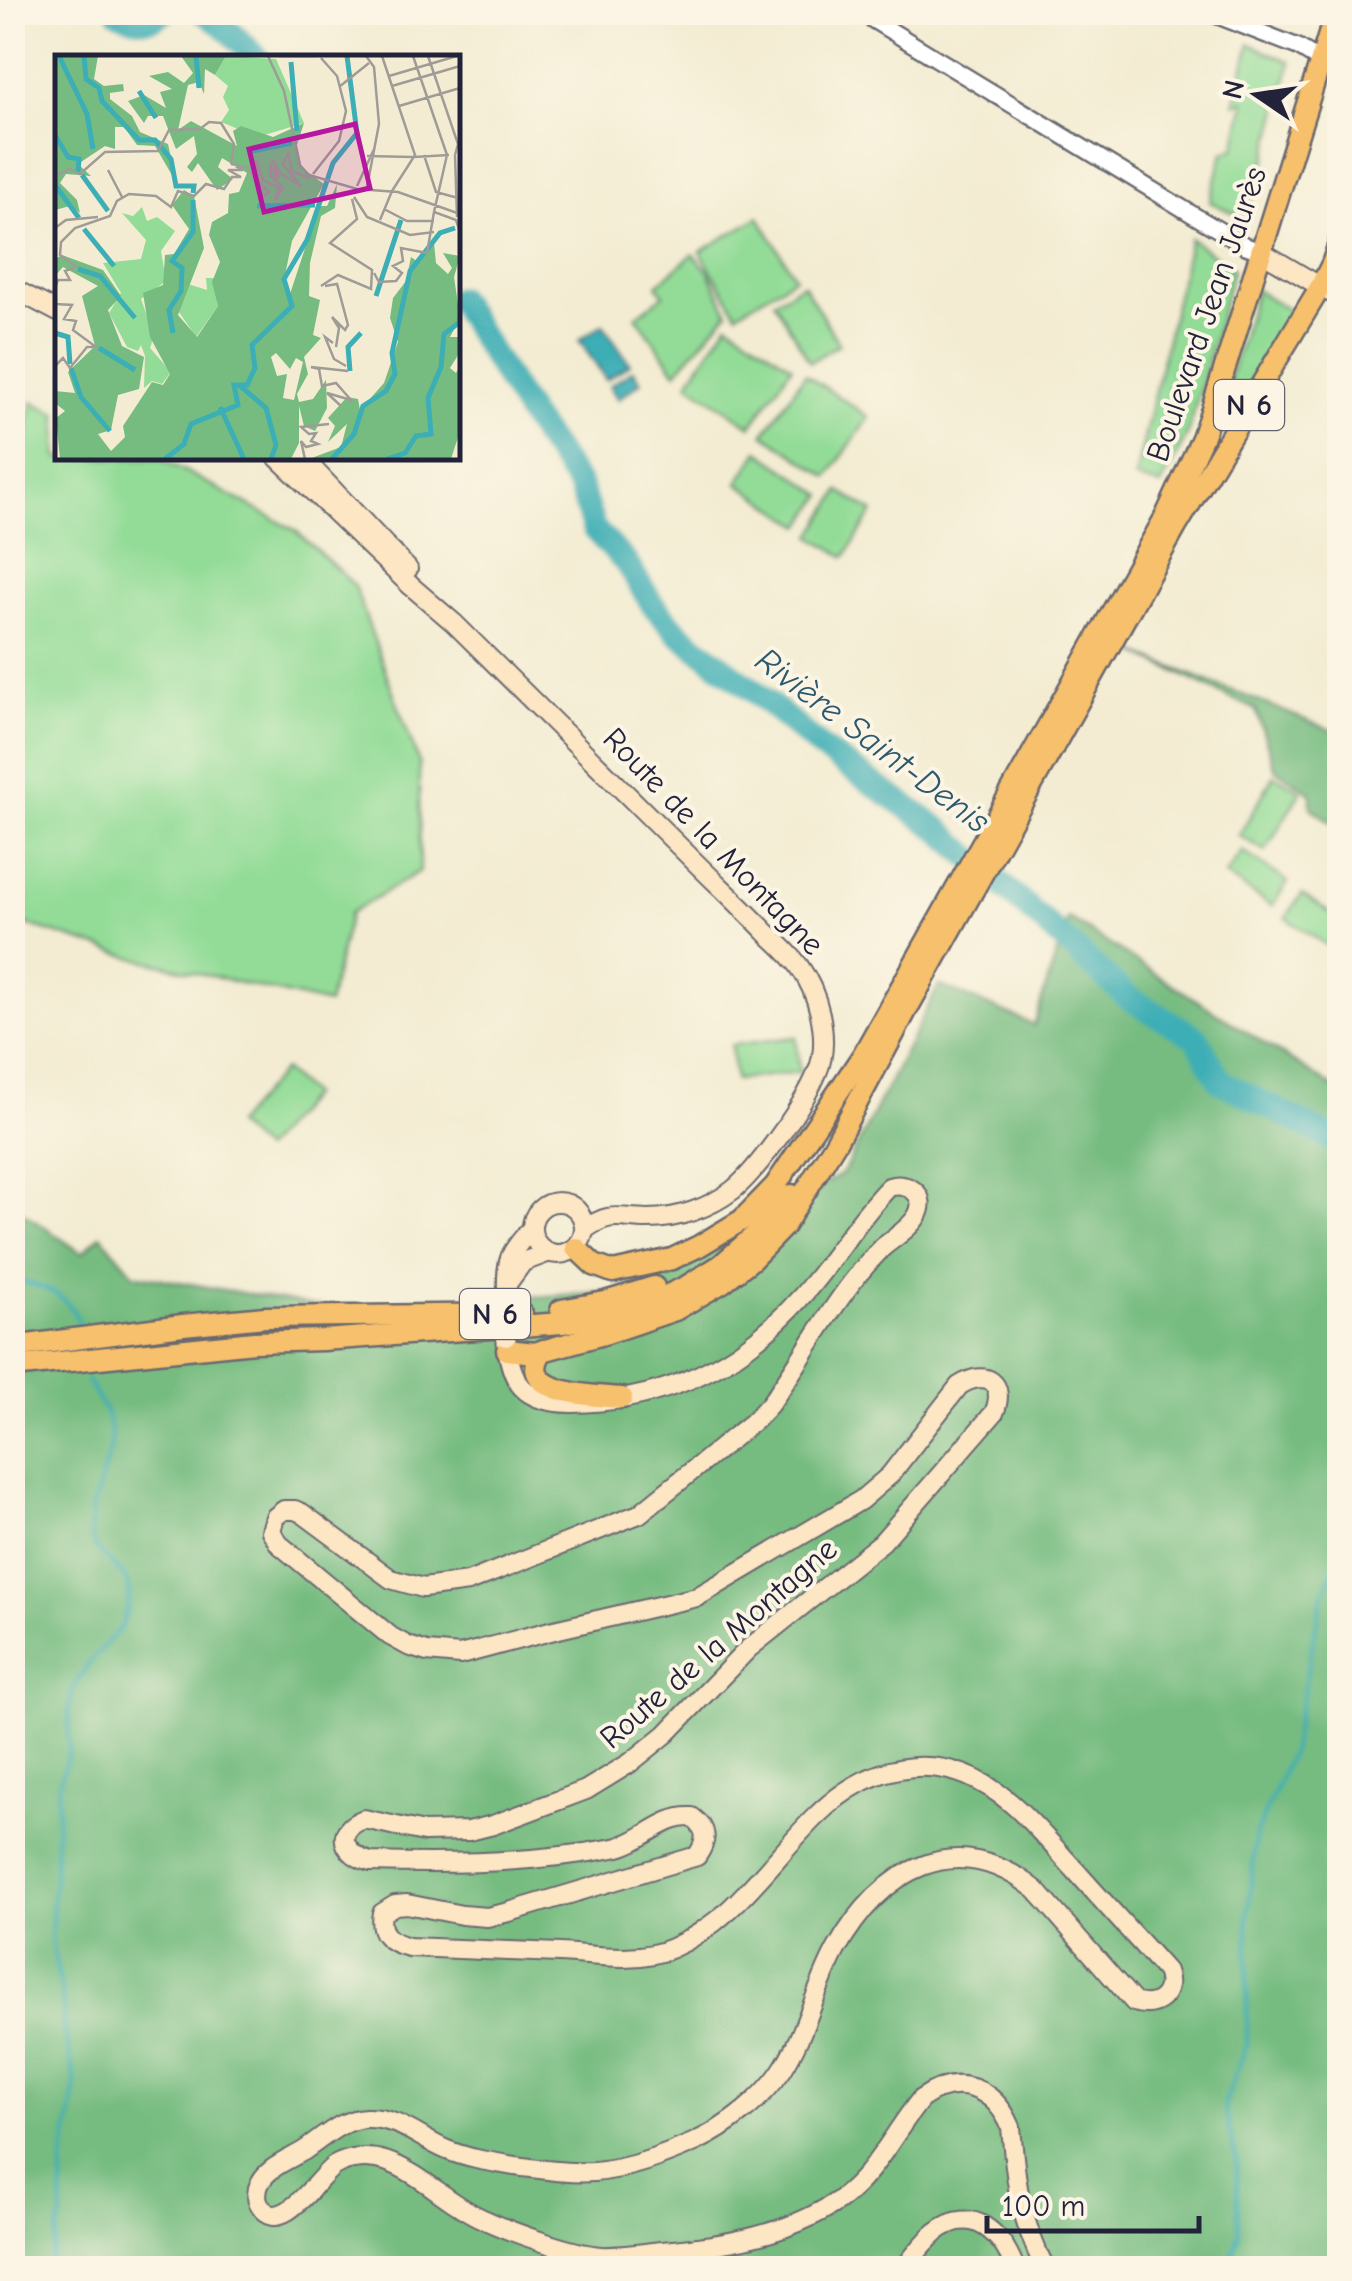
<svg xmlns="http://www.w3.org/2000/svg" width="1352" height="2281" font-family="'Comic Neue',sans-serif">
	<rect width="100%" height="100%" fill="#fcf5e5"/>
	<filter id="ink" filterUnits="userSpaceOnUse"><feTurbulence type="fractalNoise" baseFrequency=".01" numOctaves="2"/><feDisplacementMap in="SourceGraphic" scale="20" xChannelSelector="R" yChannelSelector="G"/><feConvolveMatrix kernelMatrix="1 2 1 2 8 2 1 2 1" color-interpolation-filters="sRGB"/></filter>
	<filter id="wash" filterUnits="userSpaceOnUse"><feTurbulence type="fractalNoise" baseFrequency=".0048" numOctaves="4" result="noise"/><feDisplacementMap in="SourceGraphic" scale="40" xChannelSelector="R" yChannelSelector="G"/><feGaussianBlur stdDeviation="2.25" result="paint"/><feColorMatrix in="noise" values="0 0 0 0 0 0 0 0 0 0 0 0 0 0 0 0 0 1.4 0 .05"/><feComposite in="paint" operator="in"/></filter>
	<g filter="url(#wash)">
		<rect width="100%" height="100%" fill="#f3ecd2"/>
		<g fill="#93dc97" stroke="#5a7f69" stroke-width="2.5">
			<polygon points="1250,44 1291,62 1263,171 1244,218 1210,202 1223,153 1235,148 1245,101 1234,104"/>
			<polygon points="759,217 795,277 737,313 700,252"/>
			<polygon points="1190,238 1233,269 1188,433 1161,486 1135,478"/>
			<polygon points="693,254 709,272 728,312 676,372 636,316 664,295 657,285"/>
			<polygon points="803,284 839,344 810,362 774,301"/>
			<polygon points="1256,290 1293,313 1220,430 1215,425"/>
			<polygon points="728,323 792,366 751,426 688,383"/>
			<polygon points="805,374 869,417 828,477 764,434"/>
			<polygon points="33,402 57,413 58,458 160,458 295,530 354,585 419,763 420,871 350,913 328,1004 130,957 13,920 12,492"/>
			<polygon points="759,451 823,495 802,526 738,483"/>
			<polygon points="840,491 873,512 845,557 812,536"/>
			<polygon points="1274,775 1301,791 1265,851 1239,835"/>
			<polygon points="1242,851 1288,882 1272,906 1225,875"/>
			<polygon points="1302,894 1339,919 1339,938 1332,949 1286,918"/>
			<polygon points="796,1037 800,1072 735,1080 731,1045"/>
			<polygon points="283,1070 311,1095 263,1150 235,1125"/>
		</g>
		<g fill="#76bc80" stroke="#4c6f5e" stroke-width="2.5">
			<polygon points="1134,652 1339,733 1339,828 1311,808 1311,793 1275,769 1256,710"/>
			<polygon points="1068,918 1339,1091 1339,2268 13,2268 12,1205 82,1253 101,1235 134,1274 332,1309 634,1291 843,1173 939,985 1034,1025"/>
		</g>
		<g fill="#3caeb5" stroke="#2f6878" stroke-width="2.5">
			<polygon points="603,324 630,364 606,380 579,340"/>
			<polygon points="633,370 641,382 618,399 609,386"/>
		</g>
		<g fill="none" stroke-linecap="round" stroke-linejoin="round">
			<g stroke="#3caeb5" stroke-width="4">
				<path d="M12 1279C46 1289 65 1289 80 1324"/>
				<polyline points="49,2268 62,2213 63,2162 76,2085 63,2024 64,2007 51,1939 59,1783 69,1752 69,1707 74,1687 90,1662 122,1626 129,1600 129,1587 123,1575 96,1548 91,1536 91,1512 111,1446 111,1433 106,1412 87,1380"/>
				<polyline points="1228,2268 1239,2235 1236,2158 1224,2106 1247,2044 1248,1914 1256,1834 1291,1752 1322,1597 1340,1555"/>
			</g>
			<g stroke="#3caeb5" stroke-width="25">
				<path d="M119 12C134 19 151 24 164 12"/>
				<polyline points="204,12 224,26 258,58"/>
				<polyline points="458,299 529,415 580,487 594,529 626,563 653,605 678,633 753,690 821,748 939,829 1129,998 1197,1038 1220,1081 1340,1143"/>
			</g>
		</g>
	</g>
	<g filter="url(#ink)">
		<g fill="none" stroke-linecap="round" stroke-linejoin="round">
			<g stroke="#6b6970" stroke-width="20">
				<g id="tertiary">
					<polyline points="860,12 1200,219 1246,246 1260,251"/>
					<polyline points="1208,12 1298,47 1321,61"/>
				</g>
			</g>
			<g stroke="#6b6970" stroke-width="22">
				<g id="secondary">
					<polyline points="1321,61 1340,69"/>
					<polyline points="1260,251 1340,298"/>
					<polyline points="12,288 58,312"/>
					<path d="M278 458 411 586 454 623C533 701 612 780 691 858 716 883 742 907 767 933 778 943 790 954 799 966 809 980 816 996 820 1014 824 1033 825 1055 817 1073 805 1103 758 1170 733 1190 709 1208 678 1219 648 1219 618 1219 612 1210 584 1230"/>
					<polyline points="303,458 408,569"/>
					<circle cx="558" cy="1228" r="26"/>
					<polyline points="507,1284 523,1262 547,1253"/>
					<path d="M507 1291C506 1258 509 1254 531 1229"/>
					<path d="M506 1337C510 1383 523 1403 572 1403 674 1402 755 1357 817 1278 841 1248 862 1214 889 1187 908 1181 929 1195 917 1216 910 1228 894 1238 883 1247 874 1256 865 1266 857 1276 824 1316 800 1364 769 1405L755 1420 639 1514 468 1582 423 1588 391 1579 302 1513 295 1510H284L275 1517 271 1531 279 1544 390 1636 408 1646 427 1652 460 1655 554 1630 697 1597 861 1500 890 1475 959 1386C986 1368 1007 1383 994 1413L882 1542 748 1649 666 1734 630 1763 586 1790 493 1825 469 1831 424 1832 364 1819C332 1831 344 1855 371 1862 452 1865 534 1863 614 1848 642 1843 663 1815 692 1817 708 1829 708 1840 697 1856L509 1912 487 1917 462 1915 407 1904 395 1905 382 1913C378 1934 389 1942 409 1947 459 1949 509 1951 560 1953 595 1955 639 1963 672 1948 734 1921 770 1861 816 1816 875 1758 947 1748 1012 1804 1035 1824 1055 1848 1075 1870 1105 1904 1136 1937 1166 1971 1175 1994 1156 2010 1134 2002L1036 1890C956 1826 881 1869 836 1950 815 1989 806 2033 782 2070 762 2100 727 2127 695 2142 663 2156 629 2169 594 2172 568 2174 540 2169 515 2166 491 2162 469 2159 447 2150 419 2138 398 2117 366 2118 342 2119 324 2137 305 2150 289 2160 264 2168 258 2188 257 2194 256 2199 260 2205 281 2239 318 2176 334 2166 349 2157 369 2156 385 2161 422 2173 448 2204 483 2219 511 2232 572 2254 601 2256 621 2257 642 2253 662 2251 723 2245 786 2236 838 2201 875 2175 893 2133 921 2099 957 2073 994 2087 1011 2127 1016 2184 1019 2216 1045 2268"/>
					<path d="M904 2268C914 2256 924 2242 936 2232 973 2203 1002 2234 1015 2268"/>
				</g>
			</g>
			<g stroke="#6b6970" stroke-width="25">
				<g id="primary">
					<polyline points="576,1248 594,1265 613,1272 672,1259 699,1246 742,1220 775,1186 863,1055 1165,518 1202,438 1212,409 1336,12"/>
					<polyline points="561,1310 605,1302 654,1287"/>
					<polyline points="12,1347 183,1325 265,1317 522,1314"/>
					<polyline points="507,1350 535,1353 607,1333 675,1310 723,1282 751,1260 784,1226 836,1142 908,1007 1177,525 1321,286 1332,264 1340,241"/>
					<path d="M543 1350C512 1395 596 1396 622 1398"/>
					<polyline points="12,1367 254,1342 323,1340 562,1323 615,1315 651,1303 687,1286 721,1265 754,1236 792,1195"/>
				</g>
			</g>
			<use href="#tertiary" stroke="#fff" stroke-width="15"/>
			<use href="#secondary" stroke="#fce6c4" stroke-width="18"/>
			<use href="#primary" stroke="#f7c06c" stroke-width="20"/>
			<g stroke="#6b6970" stroke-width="22" stroke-linecap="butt">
				<polyline id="secondary-bridge" points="506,1337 507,1291"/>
			</g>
			<use href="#secondary-bridge" stroke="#fce6c4" stroke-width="18"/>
		</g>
	</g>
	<g text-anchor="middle" stroke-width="8" stroke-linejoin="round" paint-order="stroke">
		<g fill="#fcf5e5" stroke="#63616e" stroke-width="2.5">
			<rect x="1214" y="380" width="70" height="50" rx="8"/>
			<rect x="460" y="1289" width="70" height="50" rx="8"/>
		</g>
		<g font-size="30" font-weight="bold" fill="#22223b">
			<text x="1249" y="415">N 6</text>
			<text x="495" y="1324">N 6</text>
		</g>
		<g font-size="32" fill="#22223b" stroke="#fcf5e5">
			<text transform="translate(1206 314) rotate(-71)" y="11">Boulevard Jean Jaurès</text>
			<text transform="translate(714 841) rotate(46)" y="11">Route de la Montagne</text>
			<text transform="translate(718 1643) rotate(-41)" y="11">Route de la Montagne</text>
		</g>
		<g font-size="35" font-style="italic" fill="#2c5a6c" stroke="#fcf5e5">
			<text transform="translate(873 740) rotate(37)" y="12">Rivière Saint-Denis</text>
		</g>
	</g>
	<g transform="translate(55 55)">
		<rect width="405" height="405" fill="#f3ecd2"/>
		<path d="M171 1 221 4 249 68 203 82 166 67 174 55 168 42 173 31 160 20ZM87 152 92 166 102 162 120 176 106 196 111 226 86 244 99 281 95 293 116 317 107 329 97 326 89 333 90 301 86 290 83 296 72 292 54 258 66 238 48 208 86 204 91 185 67 158 78 161ZM151 223H159L163 251 141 282 122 254 133 229 152 235Z" fill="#93dc97"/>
		<path d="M0 1H43L39 24 49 31 68 29 69 36 55 38V44L77 61 85 77 113 89 121 127 100 91 82 90 69 72H60V94L50 91 23 109 36 121 11 119 5 128 22 145 25 158 15 151 0 155ZM126 1H171L160 20 150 14 149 39 144 27 133 30 123 75 136 66 182 91 178 76 186 71 218 82 249 68 242 90 247 113 269 129 237 186 230 220 235 239 264 151H272L282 129 280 153 266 161 255 208 254 241 265 245 258 280 266 283 249 302 253 319 242 339 244 347 258 344 271 325 272 353 260 376 249 371 244 351V388L236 404H5L1 363 10 356 0 348V336L20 338 13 317 40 291 27 241 43 231 8 212 0 221V204L7 200 48 215 66 241 53 255 67 291 89 302 84 334 63 340 56 375 43 379 56 396 70 382 68 371 97 327 108 330 115 319 95 282 88 238 108 230 110 200 119 199 134 174 117 150 129 135 139 141 149 193 123 260 142 282 163 251 157 227 165 207 154 180 157 167 173 158 174 139 184 137 192 118 167 103 163 112 178 124 162 135 143 108 137 117 132 112 142 99 139 81 121 94 108 61H93L89 68 73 46 89 40 111 53 105 37 117 34 94 21 113 17 129 28 138 18ZM221 298 235 314 241 303 248 307 239 345 228 343 232 319 222 321 216 302ZM379 188 381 208 393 219 397 213 388 198 405 201 399 222 405 263 395 282H405V297L395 313 401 318 405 311V376L396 404H254L286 392 292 369 273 387 280 371 273 363 292 342 303 344 305 355 329 328 343 287 335 263 338 243 351 226 356 202 363 207Z" fill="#76bc80" fill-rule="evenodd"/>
		<path fill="none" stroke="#3caeb5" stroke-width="5" d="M4 1 32 59 38 94M29 1 31 24 44 33 47 46 84 85H100L116 104 121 131H139L138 138M141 1 144 33M236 7 242 76M84 36 101 63M0 80 13 102 24 104 23 117M193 97 237 88M27 120 53 156M0 130 24 163M202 151 260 150M29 174 59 211M23 214 45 221 80 263M321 241 346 165M0 278 13 282 15 309M118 278 114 255 126 236 127 213 117 206 138 177V145M44 293 80 315M16 313 26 342 55 376M295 316 293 292 306 278M184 330 211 353 221 390 216 404M165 352 189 404M110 404 129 389 136 369 183 350 179 330H192L200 313 197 290 237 251 229 224 252 185 278 108 302 78 292 1M277 404 299 379 308 351 331 336 340 319 337 298 355 216 385 178 400 173M332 404 350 398 361 381 376 379 373 343 386 312 389 279 405 267"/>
		<path fill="none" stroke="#9f9b96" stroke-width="2.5" d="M213 1 229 36 245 111M224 1H259M311 1 319 12 324 69 312 132M327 1 360 100 337 136M358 1 392 100M373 1 403 89 400 100M334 21 402 1M337 31 405 11M284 32 314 8M344 51 405 33M369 100 381 137 403 143M392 100 379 157 401 165 405 177M400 100 402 162M312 101 358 102M359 102 394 100M243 108 254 120 302 134 343 137 405 159M176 109 192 112 207 138 203 145 214 137 203 127 201 105 208 125 224 133 220 145 228 133 216 121 215 108 221 122 223 121 218 105 225 118 246 131 228 109 233 99 237 116 254 123M53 115 67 142M258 119 284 86 291 56 282 21 266 3M0 121 15 114 25 119 50 97 103 96 114 75 145 74 154 67 166 68 179 89 176 109M302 131 320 92M299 142 312 162 355 180 379 177M329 154 352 166H379M325 165 337 136M0 173 11 165 43 162M319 218 324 227 341 226 347 218 338 211 348 206 346 193 372 198 379 157M266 231 283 220 316 234 317 215 275 188 302 164 297 144M270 231 282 229 293 270 290 275 277 262 284 273 281 292M0 233 3 225H15L10 216 21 212 5 200 6 187 20 173 55 161 62 146 74 139 101 141 116 152 123 136 139 141 151 129 169 134 177 122H186L173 115H188L180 111M0 249 17 250 9 264 21 266 18 275 41 292H32L15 313 8 303 0 311M278 288 270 282 279 304 291 311M286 351 272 338 296 345 281 328 267 331 264 314 256 312 293 316M250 404 246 386 251 392 263 389 256 386 261 378 254 379 246 372 274 369"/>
		<path fill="#b5179e" fill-opacity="0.15" stroke="#b5179e" stroke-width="5" d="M300 69 315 133 209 157 194 94Z"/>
		<rect width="405" height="405" fill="none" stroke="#22223b" stroke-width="5"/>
	</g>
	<rect width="1352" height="2281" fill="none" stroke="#fcf5e5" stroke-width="50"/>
	<g transform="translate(1257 95) rotate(283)" stroke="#fcf5e5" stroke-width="8" paint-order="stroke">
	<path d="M0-8L18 38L0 25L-18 38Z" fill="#22223b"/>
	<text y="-15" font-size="28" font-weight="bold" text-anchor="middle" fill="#22223b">N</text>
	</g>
	<path d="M987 2216v15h212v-15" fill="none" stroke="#22223b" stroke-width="5"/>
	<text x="1002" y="2216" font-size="30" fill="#22223b" stroke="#fcf5e5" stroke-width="8" paint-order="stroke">100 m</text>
</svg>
